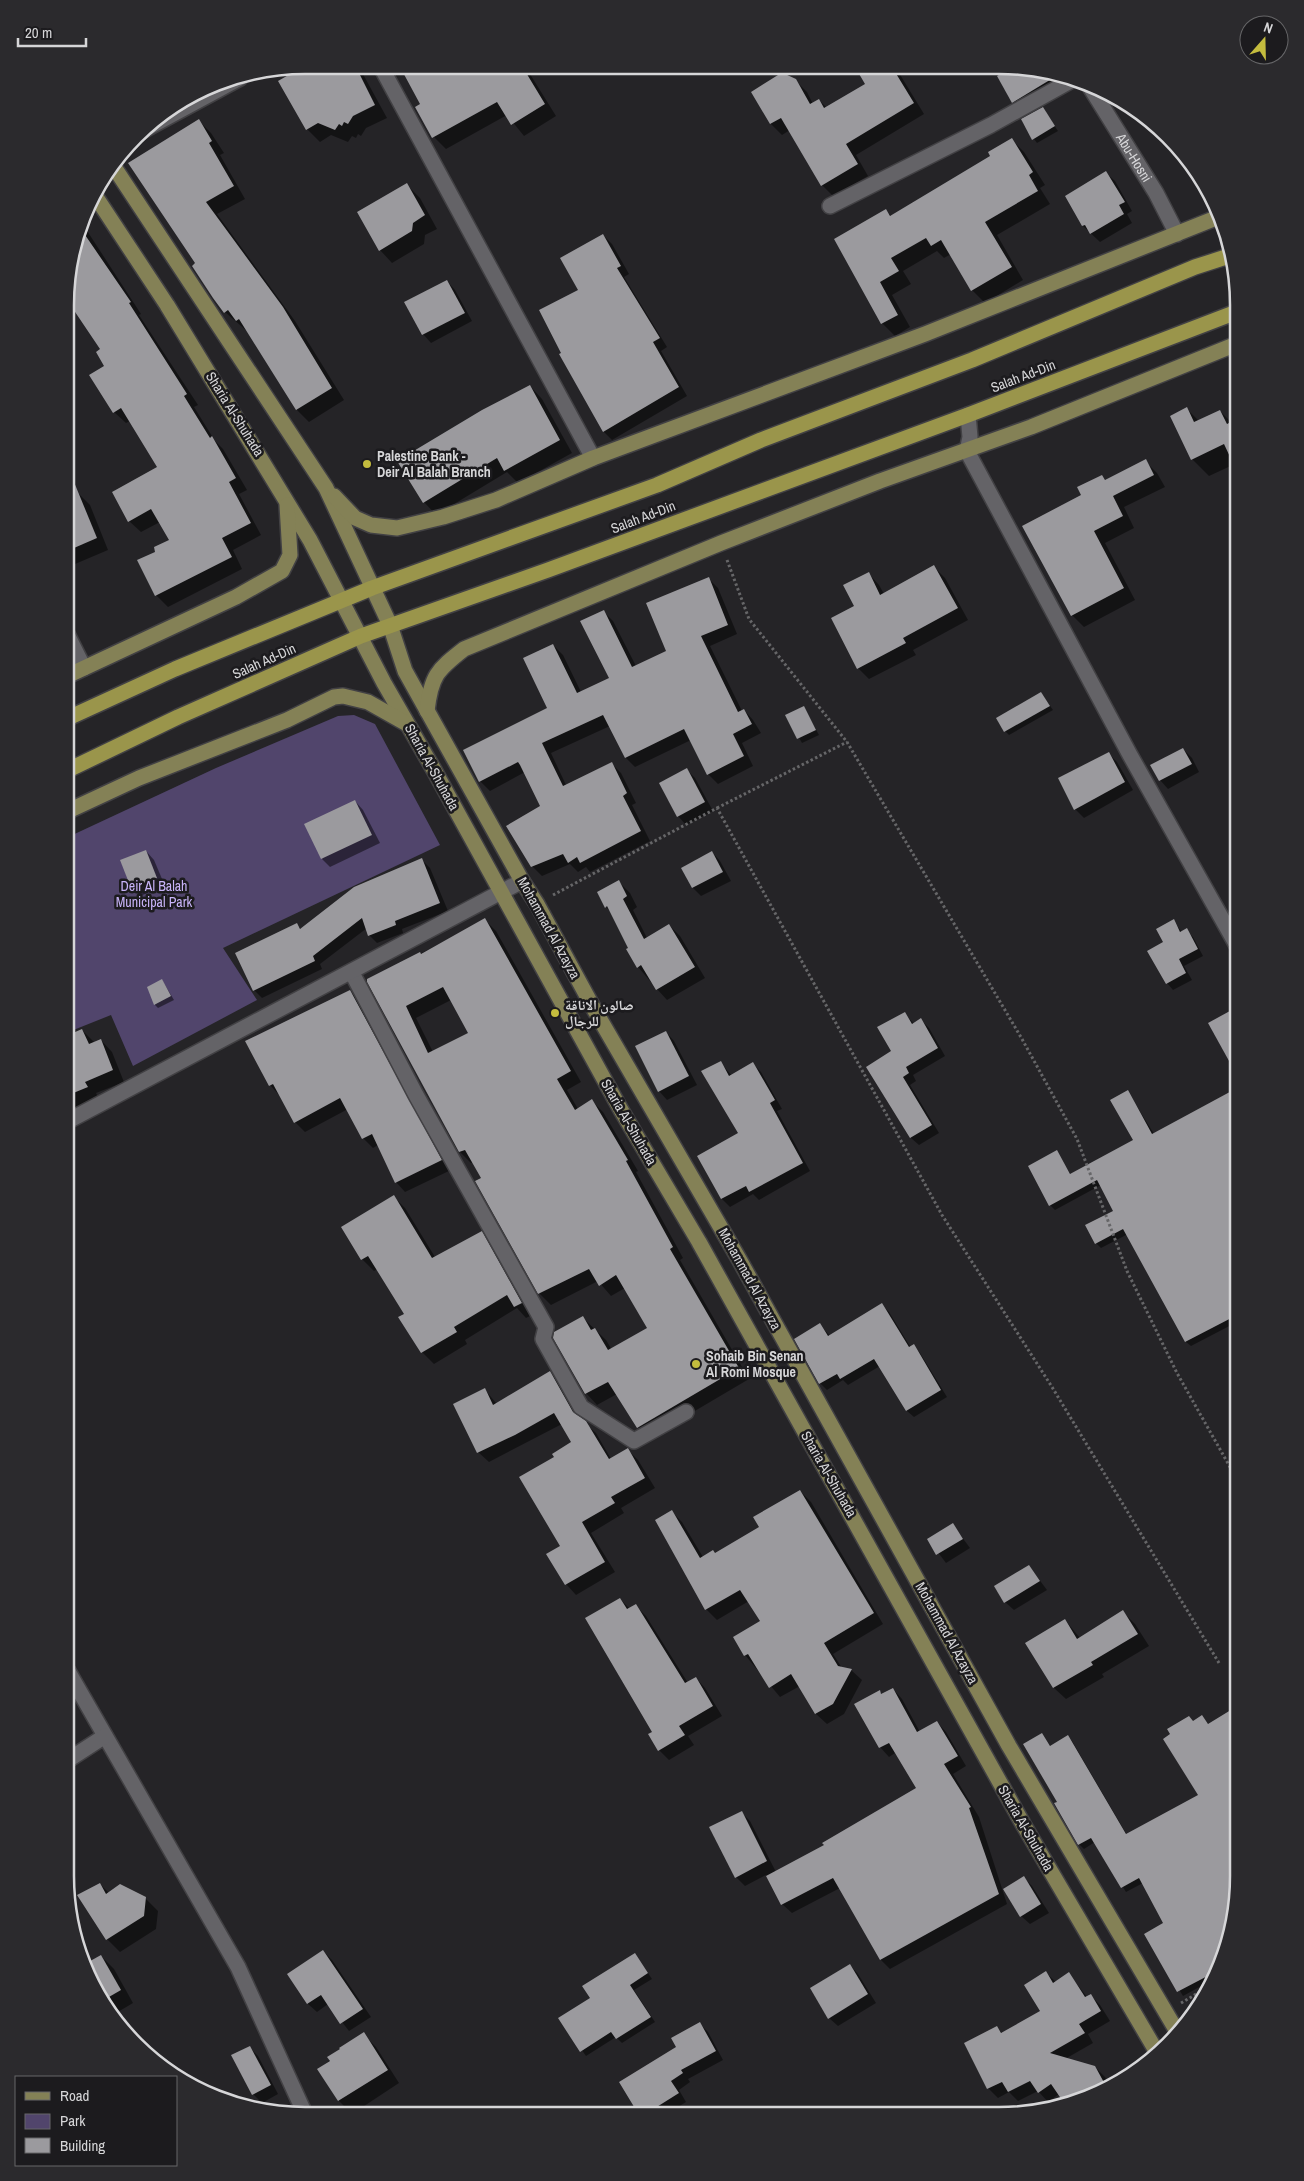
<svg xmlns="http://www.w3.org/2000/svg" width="1304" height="2181" font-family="'Archivo Narrow','Noto Naskh Arabic',sans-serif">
	<rect width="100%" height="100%" fill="#252427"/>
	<polygon fill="#51456c" points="354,715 375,724 440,845 223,948 257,1000 133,1066 111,1015 66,1033 66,838 216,768 338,716"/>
	<g fill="#0007" fill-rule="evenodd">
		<polygon points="308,65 358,65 387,118 366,128 361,136 358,134 356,138 352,136 348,142 331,135 320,142 307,129"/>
		<polygon points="401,65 525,66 556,116 524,136 507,115 446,149 434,137 417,107 422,104"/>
		<polygon points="856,67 898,67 896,68 924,114 856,155 868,176 833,196 822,185 790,130 782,135 771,124 753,92 795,80 807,92 813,104 819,100 827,108 867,84"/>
		<polygon points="999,67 1031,67 1054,73 1063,89 1024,113 1013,102"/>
		<polygon points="1043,109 1058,131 1037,143 1034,139"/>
		<polygon points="1150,120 1186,156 1179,160 1166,147"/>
		<polygon points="199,121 211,133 224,153 220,155 245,199 217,214 295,321 344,400 309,422 297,410 248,332 225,312 197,264"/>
		<polygon points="1012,140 1024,152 1045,185 1040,188 1050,204 997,235 1023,280 985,303 972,290 951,254 944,258 937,251 903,271 911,284 892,295 910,327 895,336 882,323 835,239 886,210 891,216 992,157"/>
		<polygon points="1106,173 1115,181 1132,211 1127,214 1132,223 1100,242 1083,226 1066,196"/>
		<polygon points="407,185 420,198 437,229 425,235 424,244 392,263 380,250"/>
		<polygon points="82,223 141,314 139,315 198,405 194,407 215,441 223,449 247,490 239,494 261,535 233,550 242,569 168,607 156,595 156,552 171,540 160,522 141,532 129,521 159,468 130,421 126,423 114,412 102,350 67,298 67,274"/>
		<polygon points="603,235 612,244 629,274 624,277 667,347 661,351 687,396 612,440 604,432 560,355 563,353 580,290"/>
		<polygon points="447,281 455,290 472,321 431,343 423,334"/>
		<polygon points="530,386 542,399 572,453 518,483 507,472 436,515 424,502"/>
		<polygon points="1187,409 1199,421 1220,411 1232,423 1235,464 1209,476 1192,459"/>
		<polygon points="1145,461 1157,473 1165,487 1124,507 1134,528 1105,543 1135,600 1084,627 1072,615 1083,495 1102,476 1106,481"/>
		<polygon points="78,493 90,505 108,550 68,567 67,498"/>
		<polygon points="934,567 945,578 968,620 913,650 916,655 869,679 858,668 855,607 869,574 879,585 884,594"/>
		<polygon points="709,579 718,588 737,634 710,646 742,711 744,710 753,720 761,733 742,743 753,766 718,784 708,774 691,740 635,767 626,758 610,726 551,753 566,785 611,763 621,773 636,803 632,805 650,841 590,872 586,867 578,872 570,864 542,876 532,866 542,806 525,772 490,791 480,781 548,709 553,645 563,655 581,692 610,679 604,612 613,621 636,666 668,652"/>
		<polygon points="67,645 75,662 67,667"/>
		<polygon points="1041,693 1053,710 1009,735 1005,731"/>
		<polygon points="804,708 819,735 802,743 787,716"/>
		<polygon points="1183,749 1192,758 1199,772 1168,789 1160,780"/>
		<polygon points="1108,753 1117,762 1133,790 1084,818 1075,809 1060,778"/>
		<polygon points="687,770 695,778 713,811 686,825 678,816"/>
		<polygon points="355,801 363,810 380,843 330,867 322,859"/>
		<polygon points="146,851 154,860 165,886 140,896 132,887"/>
		<polygon points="712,852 720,861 731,881 701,896 693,888 682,868"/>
		<polygon points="422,860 430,868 448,911 402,929 403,933 377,943 369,935 367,928 320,964 322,969 262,998 254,990 297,925 301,929"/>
		<polygon points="619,882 630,893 637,907 633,910 647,938 669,925 680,936 705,978 667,1000 657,989 638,967 612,913 606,907"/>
		<path d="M485 920 496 931 581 1082 567 1090 578 1109 592 1101 603 1112 638 1171 636 1172 683 1258 680 1260 749 1379 649 1438 638 1427 617 1394 597 1405 586 1393 583 1318 606 1340 612 1350 649 1328 625 1288 611 1296 598 1281 551 1305 539 1293 477 1182 482 1178 473 1162 471 1163 460 1152 368 981ZM451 1000 470 1033 433 1052 416 1018Z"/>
		<polygon points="1173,921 1182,932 1186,930 1193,937 1203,956 1184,966 1192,980 1173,990 1167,983 1165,942"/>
		<polygon points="162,980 174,1000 158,1008 155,1005"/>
		<polygon points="350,992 360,1001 451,1170 405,1192 396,1182 378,1145 373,1148 363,1138 348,1109 305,1132 295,1122 279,1095 270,1085 246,1042"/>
		<polygon points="1239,1007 1239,1321 1191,1346 1186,1342 1128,1234 1101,1248 1096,1243 1115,1211 1101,1185 1055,1210 1050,1205 1056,1152 1071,1175 1134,1141 1128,1092 1154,1134 1238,1088 1233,1079 1239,1076"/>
		<polygon points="904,1013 914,1024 921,1020 929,1028 945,1056 913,1075 916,1081 910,1085 939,1133 919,1145 911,1138 867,1067 892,1052"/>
		<polygon points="82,1030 95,1043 101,1040 112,1052 124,1082 96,1093 99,1099 69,1111 66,1108 66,1037"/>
		<polygon points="666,1032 674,1041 697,1085 667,1100 659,1091"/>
		<polygon points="720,1062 732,1076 753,1064 761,1072 782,1109 777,1111 810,1171 759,1200 753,1194 730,1207 722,1199 698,1157 739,1134"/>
		<polygon points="393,1196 405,1208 435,1257 481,1233 493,1245 532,1315 526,1318 517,1308 465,1340 467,1344 434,1364 422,1352 406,1314 378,1269 374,1271 362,1259"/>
		<polygon points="882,1305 889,1312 911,1348 914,1346 920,1353 947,1397 914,1417 907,1411 880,1366 848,1385 843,1380 827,1390 820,1383 796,1339 820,1325 830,1336"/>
		<polygon points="550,1373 560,1383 580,1419 596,1433 611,1459 628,1450 638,1460 655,1488 621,1508 624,1513 591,1533 615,1572 576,1595 566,1584 562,1547 556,1458 573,1443 562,1424 489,1462 478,1452 485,1390 497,1404"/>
		<polygon points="800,1491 811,1502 883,1624 833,1654 842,1668 851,1670 862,1680 844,1714 827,1724 816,1714 800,1686 780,1697 745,1655 762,1622 749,1601 717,1620 706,1609 671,1511 682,1522 703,1557 715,1554 760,1527"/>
		<polygon points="953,1525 970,1548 946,1563 928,1539"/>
		<polygon points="1029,1566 1047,1590 1014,1610 1005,1602"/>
		<polygon points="620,1599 630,1609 636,1606 646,1616 688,1683 696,1678 705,1688 722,1716 688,1736 694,1745 669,1760 659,1750"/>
		<polygon points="1123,1612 1135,1624 1149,1646 1102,1674 1104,1677 1066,1699 1054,1688 1026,1643 1065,1620 1080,1638"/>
		<polygon points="893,1689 902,1699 920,1732 937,1722 946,1732 966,1766 953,1774 979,1817 1007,1904 890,1969 881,1960 840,1888 792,1913 782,1904 766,1875 745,1886 736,1877 741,1812 750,1821 776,1872 825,1845 918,1788 895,1753 889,1757 880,1747 879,1692 882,1695"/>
		<polygon points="1239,1706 1238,1892 1221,1968 1214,1979 1183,1996 1146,1934 1165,1924 1143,1883 1126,1892 1095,1842 1084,1849 1079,1844 1059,1802 1042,1734 1051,1747 1068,1737 1072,1741 1127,1835 1200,1796 1194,1722 1202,1717 1209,1725"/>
		<polygon points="1024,1878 1032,1886 1049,1913 1030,1924 1021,1916"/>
		<polygon points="100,1884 109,1893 145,1898 158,1911 156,1929 120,1952 107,1939 79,1896"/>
		<polygon points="323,1951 332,1960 371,2017 349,2031 328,2004 317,2012 308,2004 289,1974"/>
		<polygon points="635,1954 652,1979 634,1990 655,2022 622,2043 616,2037 586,2056 560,2019 592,1998"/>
		<polygon points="101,1956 114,1969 133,2003 111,2016 83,1967"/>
		<polygon points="850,1965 858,1974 876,2003 838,2026 829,2018"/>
		<polygon points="1046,1973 1056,1982 1069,1974 1087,1997 1090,1995 1100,2005 1110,2021 1088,2034 1093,2043 1065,2059 1095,2067 1105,2077 1110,2087 1091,2098 1065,2103 1059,2094 1048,2102 1038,2091 1018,2101 1009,2092 998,2098 988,2088 966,2044 997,2028 1003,2034 1041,2011"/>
		<polygon points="699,2023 708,2032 723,2060 688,2079 690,2082 679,2090 686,2102 665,2115 641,2115 678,2048"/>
		<polygon points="363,2034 376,2047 399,2083 352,2114 339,2101 319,2069"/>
		<polygon points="249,2047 258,2056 278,2094 262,2103 253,2094 233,2055"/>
	</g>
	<g fill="#9b9a9e" fill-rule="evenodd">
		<polygon points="306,65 355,65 375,105 353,116 348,124 344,122 342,126 339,124 335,130 318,123 306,130 278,81"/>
		<polygon points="399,65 522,66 545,104 511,125 497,102 432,138 415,107 420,104"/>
		<polygon points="855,67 892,67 914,103 846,144 858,164 821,186 781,118 770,124 751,92 778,75 785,74 796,79 810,104 819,99 824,108 865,84"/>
		<polygon points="1013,67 1031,67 1058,75 1012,103 997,76"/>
		<polygon points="1043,107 1055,126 1032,140 1021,119"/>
		<polygon points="199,119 212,141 209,143 234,186 206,202 283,307 332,388 296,410 239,319 236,321 228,310 224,313 213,298 192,266 195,263 128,163"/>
		<polygon points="1012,138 1033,172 1029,175 1038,191 985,222 1012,267 971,291 941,240 931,246 926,238 891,258 899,271 880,282 898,315 881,324 834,239 886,209 890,216 990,156 988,152"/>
		<polygon points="1106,171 1125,202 1119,205 1124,214 1090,234 1085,225 1082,226 1065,196"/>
		<polygon points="407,183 425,215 413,223 412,231 379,251 357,212"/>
		<polygon points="81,229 131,302 129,303 187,394 184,396 210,438 212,436 236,478 229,482 251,523 222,538 232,557 155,596 137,560 155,552 154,547 169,540 151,509 128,522 112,492 157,467 121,408 113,413 89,375 104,366 96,352 100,349 67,300 67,274"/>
		<polygon points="603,234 621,266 617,268 660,338 653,342 679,387 603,432 559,354 561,353 539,310 578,290 560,258"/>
		<polygon points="447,280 465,313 422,335 404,302"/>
		<polygon points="530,385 560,440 504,471 497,458 423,503 397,461 482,410"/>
		<polygon points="1187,407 1194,422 1220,410 1227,424 1239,418 1239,476 1224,444 1191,460 1170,416"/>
		<polygon points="1146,459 1154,475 1113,496 1123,516 1094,531 1124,588 1071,616 1022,526 1081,495 1077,487 1102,475 1105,480"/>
		<polygon points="67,465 97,538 67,551"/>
		<polygon points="934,565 958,608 903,638 906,643 857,669 831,618 854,606 843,585 869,572 880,595"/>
		<polygon points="709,577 728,625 701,636 738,712 744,709 752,724 733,734 744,756 707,775 684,729 625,758 603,715 542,743 563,786 612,762 627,793 623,796 641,831 580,863 577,857 568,863 563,854 531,867 506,826 540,806 520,765 518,762 479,782 463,750 547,708 523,658 553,644 577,693 609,678 580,621 604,610 632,667 666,651 646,603"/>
		<polygon points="1041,692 1050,706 1004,732 996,718"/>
		<polygon points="804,706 816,730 797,739 785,715"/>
		<polygon points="1183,748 1192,764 1159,781 1150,765"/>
		<polygon points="1109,752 1125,782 1074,810 1058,778"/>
		<polygon points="687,768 705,802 677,817 659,783"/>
		<polygon points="355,800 372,835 321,859 304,824"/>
		<polygon points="146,850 157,878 131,888 120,860"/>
		<polygon points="712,851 723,872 692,888 681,868"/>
		<polygon points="422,858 440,903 395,921 396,925 368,936 362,918 313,956 315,961 253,991 235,953 297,923 300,929 354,887"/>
		<polygon points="619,880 627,896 623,899 644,939 669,924 695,967 656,990 641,965 637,968 626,949 628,948 607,906 605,908 597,892"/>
		<path d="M485 918 571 1071 557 1079 575 1110 592 1099 628 1160 626 1161 673 1247 670 1249 739 1368 637 1428 608 1382 585 1394 553 1338 554 1332 583 1316 591 1330 595 1328 608 1350 647 1328 616 1275 599 1286 589 1269 538 1294 475 1181 481 1178 465 1150 459 1152 367 982V979L420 952 421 954ZM443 987 468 1033 428 1053 406 1006Z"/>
		<polygon points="1174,919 1180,932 1187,928 1198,949 1179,959 1186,973 1166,984 1147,951 1163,942 1156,929"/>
		<polygon points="162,979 171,996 154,1005 147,987"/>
		<polygon points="350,990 442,1160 395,1183 372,1134 362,1139 340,1098 294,1123 273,1084 269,1086 245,1041"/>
		<polygon points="1239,1006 1239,1079 1208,1023"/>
		<polygon points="905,1012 912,1024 921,1018 938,1048 906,1067 909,1073 903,1077 932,1125 910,1138 866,1067 891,1051 877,1027"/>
		<polygon points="82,1029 89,1044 101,1039 113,1070 85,1082 88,1087 66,1096 66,1036"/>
		<polygon points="666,1031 689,1076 658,1092 635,1046"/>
		<polygon points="721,1061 729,1076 753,1062 775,1100 770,1103 803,1163 749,1192 746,1186 721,1199 697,1156 738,1133 701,1071"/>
		<polygon points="1239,1087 1239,1314 1185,1342 1123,1229 1095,1244 1085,1225 1113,1211 1097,1180 1049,1206 1028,1166 1057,1150 1070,1174 1133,1140 1110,1100 1128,1090 1152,1134"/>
		<polygon points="394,1195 432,1258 482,1231 522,1303 514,1307 507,1295 454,1327 457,1332 421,1353 398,1317 404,1314 368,1256 361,1260 341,1227"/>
		<polygon points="882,1303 909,1347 914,1344 941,1390 906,1411 874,1359 840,1379 837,1374 819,1384 794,1339 820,1323 828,1336"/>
		<polygon points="550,1371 573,1412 586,1421 609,1459 628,1448 645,1478 611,1497 615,1503 582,1522 605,1562 565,1585 546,1554 560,1546 519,1477 554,1457 552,1454 571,1442 554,1413 515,1435 477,1453 453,1404 485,1388 493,1405"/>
		<polygon points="800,1490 874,1613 824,1643 838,1666 852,1669 833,1704 815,1714 791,1674 769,1688 748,1654 744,1656 733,1637 760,1621 740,1590 705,1610 655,1520 672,1510 700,1558 713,1550 715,1553 759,1527 753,1517"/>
		<polygon points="953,1523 963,1539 936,1555 927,1539"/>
		<polygon points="1029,1565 1040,1581 1004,1603 994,1586"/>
		<polygon points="620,1598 627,1609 636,1604 685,1683 696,1677 713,1706 679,1726 685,1735 658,1751 648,1734 652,1732 585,1618"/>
		<polygon points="1123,1610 1138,1634 1091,1662 1093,1665 1053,1688 1025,1643 1065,1619 1077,1639"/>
		<polygon points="893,1688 917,1732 937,1721 958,1756 944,1764 971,1807 969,1808 999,1894 880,1960 833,1878 781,1905 766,1876 824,1845 822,1843 916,1788 889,1743 879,1748 854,1704 880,1690 881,1694"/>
		<polygon points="1239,1705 1238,1892 1219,1970 1177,1992 1144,1934 1163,1923 1139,1878 1121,1888 1091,1838 1078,1845 1054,1803 1057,1802 1023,1744 1042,1733 1050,1746 1068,1735 1126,1834 1198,1795 1163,1739 1170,1734 1167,1729 1189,1716 1193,1721 1202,1715 1208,1724"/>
		<polygon points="742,1811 767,1861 735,1878 709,1827"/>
		<polygon points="1024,1876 1041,1904 1020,1917 1003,1889"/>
		<polygon points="100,1883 106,1894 120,1884 146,1897 144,1916 106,1940 77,1895"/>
		<polygon points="323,1950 363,2009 340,2024 321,1995 307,2004 287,1974"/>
		<polygon points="635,1953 648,1973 630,1985 651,2017 616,2039 611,2032 580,2052 558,2018 590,1998 582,1986"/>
		<polygon points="101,1955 121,1990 102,2001 83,1965"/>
		<polygon points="850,1964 868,1994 828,2019 810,1988"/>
		<polygon points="1046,1971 1053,1983 1069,1972 1085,1997 1091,1994 1101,2011 1079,2024 1085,2033 1050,2053 1095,2066 1107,2088 1091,2098 1064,2103 1051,2084 1038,2093 1030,2081 1008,2092 1002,2082 987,2089 964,2043 997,2026 1001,2033 1040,2011 1024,1985"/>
		<polygon points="700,2022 716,2051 681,2070 683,2073 671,2081 679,2093 644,2115 639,2115 619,2082 676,2047 671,2038"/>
		<polygon points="364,2032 388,2070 338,2101 317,2069 330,2061 327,2057 340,2049 339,2048"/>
		<polygon points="250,2046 271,2085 252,2095 231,2055"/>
	</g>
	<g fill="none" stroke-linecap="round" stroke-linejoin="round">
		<g stroke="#424144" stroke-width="18">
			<g id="minor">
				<polyline points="380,65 593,458"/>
				<path id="s1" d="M1087 82 1156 193 1177 234"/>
				<polyline points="142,131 240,78"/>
				<polyline points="830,206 991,125 1074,79"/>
				<polyline points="968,415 970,437 967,451 1130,755 1239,949"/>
				<polyline points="67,634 84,668"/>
				<polyline points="352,973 416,1095 546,1327 543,1339 581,1407 634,1441 686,1412"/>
				<polyline points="66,1122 522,881"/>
				<polyline points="65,1666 238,1967 305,2114"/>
				<polyline points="65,1762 105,1736"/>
			</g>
		</g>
		<g stroke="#424144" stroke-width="18">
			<g id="major">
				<polyline points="114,167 326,488 390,625 405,671 522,881 537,904 594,1009 739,1259 1009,1746 1178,2033"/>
				<polyline points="94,194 167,305 310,540 384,683 434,770 621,1110 699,1242 1023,1824 1158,2054"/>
				<polyline points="334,496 355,518 371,525 397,528 443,517 496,500 593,458 925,334 1221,216"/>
				<polyline points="67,676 236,597 282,571 290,555 287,505"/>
				<path d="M427 711C431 676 437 670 464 649L721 543 880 481 1031 427 1239 343"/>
				<polyline points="66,812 139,778 287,720 334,697 343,696 368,702 407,724"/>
			</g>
		</g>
		<g stroke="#424144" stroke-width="18">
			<g id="highway">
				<polyline points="66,719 175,669 372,588 657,485 761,440 972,360 1195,267 1229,256"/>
				<polyline points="66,771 178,717 361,636 548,570 968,415 1239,311"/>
			</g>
		</g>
		<g stroke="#666668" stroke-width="3" stroke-dasharray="2.5 2.5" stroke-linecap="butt">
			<polyline points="727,560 749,619 847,742 1022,1039 1077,1139 1127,1271 1177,1373 1239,1483"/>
			<polyline points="717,808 847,742"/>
			<polyline points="553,895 717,808 942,1215 1052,1387 1219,1663"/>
			<polyline points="1181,2003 1210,1986"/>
		</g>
		<use href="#minor" stroke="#646367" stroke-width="15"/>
		<use href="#major" stroke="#848156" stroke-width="15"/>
		<use href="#highway" stroke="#9a954b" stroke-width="15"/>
	</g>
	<g fill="#c4bc3e" stroke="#1c1b1e" stroke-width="2">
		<circle cx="367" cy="464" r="5"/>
		<circle cx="555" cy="1013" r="5"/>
		<circle cx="696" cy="1364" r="5"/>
	</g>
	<g text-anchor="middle" stroke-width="5" stroke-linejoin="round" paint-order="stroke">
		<g font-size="14" fill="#d6d6d8" stroke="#1c1b1e">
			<text dy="5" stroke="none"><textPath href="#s1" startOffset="89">Abu-Hosni</textPath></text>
			<text transform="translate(1023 376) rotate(-21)" y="5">Salah Ad-Din</text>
			<text transform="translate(235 414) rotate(58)" y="5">Sharia Al-Shuhada</text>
			<text transform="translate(643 517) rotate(-21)" y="5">Salah Ad-Din</text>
			<text transform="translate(264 661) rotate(-24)" y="5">Salah Ad-Din</text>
			<text transform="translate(432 767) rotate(61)" y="5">Sharia Al-Shuhada</text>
			<text transform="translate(549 928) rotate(61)" y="5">Mohammad Al Azayza</text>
			<text transform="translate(629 1122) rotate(60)" y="5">Sharia Al-Shuhada</text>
			<text transform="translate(750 1279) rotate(61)" y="5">Mohammad Al Azayza</text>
			<text transform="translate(829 1474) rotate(60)" y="5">Sharia Al-Shuhada</text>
			<text transform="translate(947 1633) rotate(61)" y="5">Mohammad Al Azayza</text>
			<text transform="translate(1026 1828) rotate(60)" y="5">Sharia Al-Shuhada</text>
		</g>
		<g font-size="14" font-weight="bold" fill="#d6d6d8" stroke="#1c1b1e" text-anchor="start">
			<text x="377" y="461">Palestine Bank -<tspan x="377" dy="16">Deir Al Balah Branch</tspan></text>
			<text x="565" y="1010">صالون الاناقة<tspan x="565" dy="16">للرجال</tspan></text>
			<text x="706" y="1361">Sohaib Bin Senan<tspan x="706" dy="16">Al Romi Mosque</tspan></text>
		</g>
		<g font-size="14" fill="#c8b4f8" stroke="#1c1b1e">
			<text x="154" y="891">Deir Al Balah<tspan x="154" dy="16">Municipal Park</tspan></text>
		</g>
	</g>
	<path d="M0 0H1304V2181H0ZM305 74H999A231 231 0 0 1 1230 305V1876A231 231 0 0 1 999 2107H305A231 231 0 0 1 74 1876V305A231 231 0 0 1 305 74Z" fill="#2b2a2d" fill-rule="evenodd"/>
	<path fill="none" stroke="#d6d6d8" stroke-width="2.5" d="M305 74H999A231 231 0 0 1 1230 305V1876A231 231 0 0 1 999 2107H305A231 231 0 0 1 74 1876V305A231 231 0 0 1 305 74Z"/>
	<rect x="15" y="2076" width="162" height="90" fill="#1c1b1e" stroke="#666668"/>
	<rect x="25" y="2092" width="25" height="8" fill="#848156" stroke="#666668"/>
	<text x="60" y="2101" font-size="15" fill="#d6d6d8">Road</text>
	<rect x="25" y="2114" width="25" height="15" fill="#51456c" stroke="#666668"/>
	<text x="60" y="2126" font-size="15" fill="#d6d6d8">Park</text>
	<rect x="25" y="2138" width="25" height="15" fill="#9b9a9e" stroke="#666668"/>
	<text x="60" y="2151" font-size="15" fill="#d6d6d8">Building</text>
	<g transform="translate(1264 40) rotate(20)"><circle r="24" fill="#1c1b1e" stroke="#666668"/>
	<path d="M0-4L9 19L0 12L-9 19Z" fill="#c4bc3e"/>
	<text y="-8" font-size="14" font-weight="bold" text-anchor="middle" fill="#d6d6d8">N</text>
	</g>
	<path d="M18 38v8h68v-8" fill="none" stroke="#d6d6d8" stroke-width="2.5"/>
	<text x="25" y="38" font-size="15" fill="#d6d6d8" stroke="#1c1b1e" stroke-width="4" paint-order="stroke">20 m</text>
</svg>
